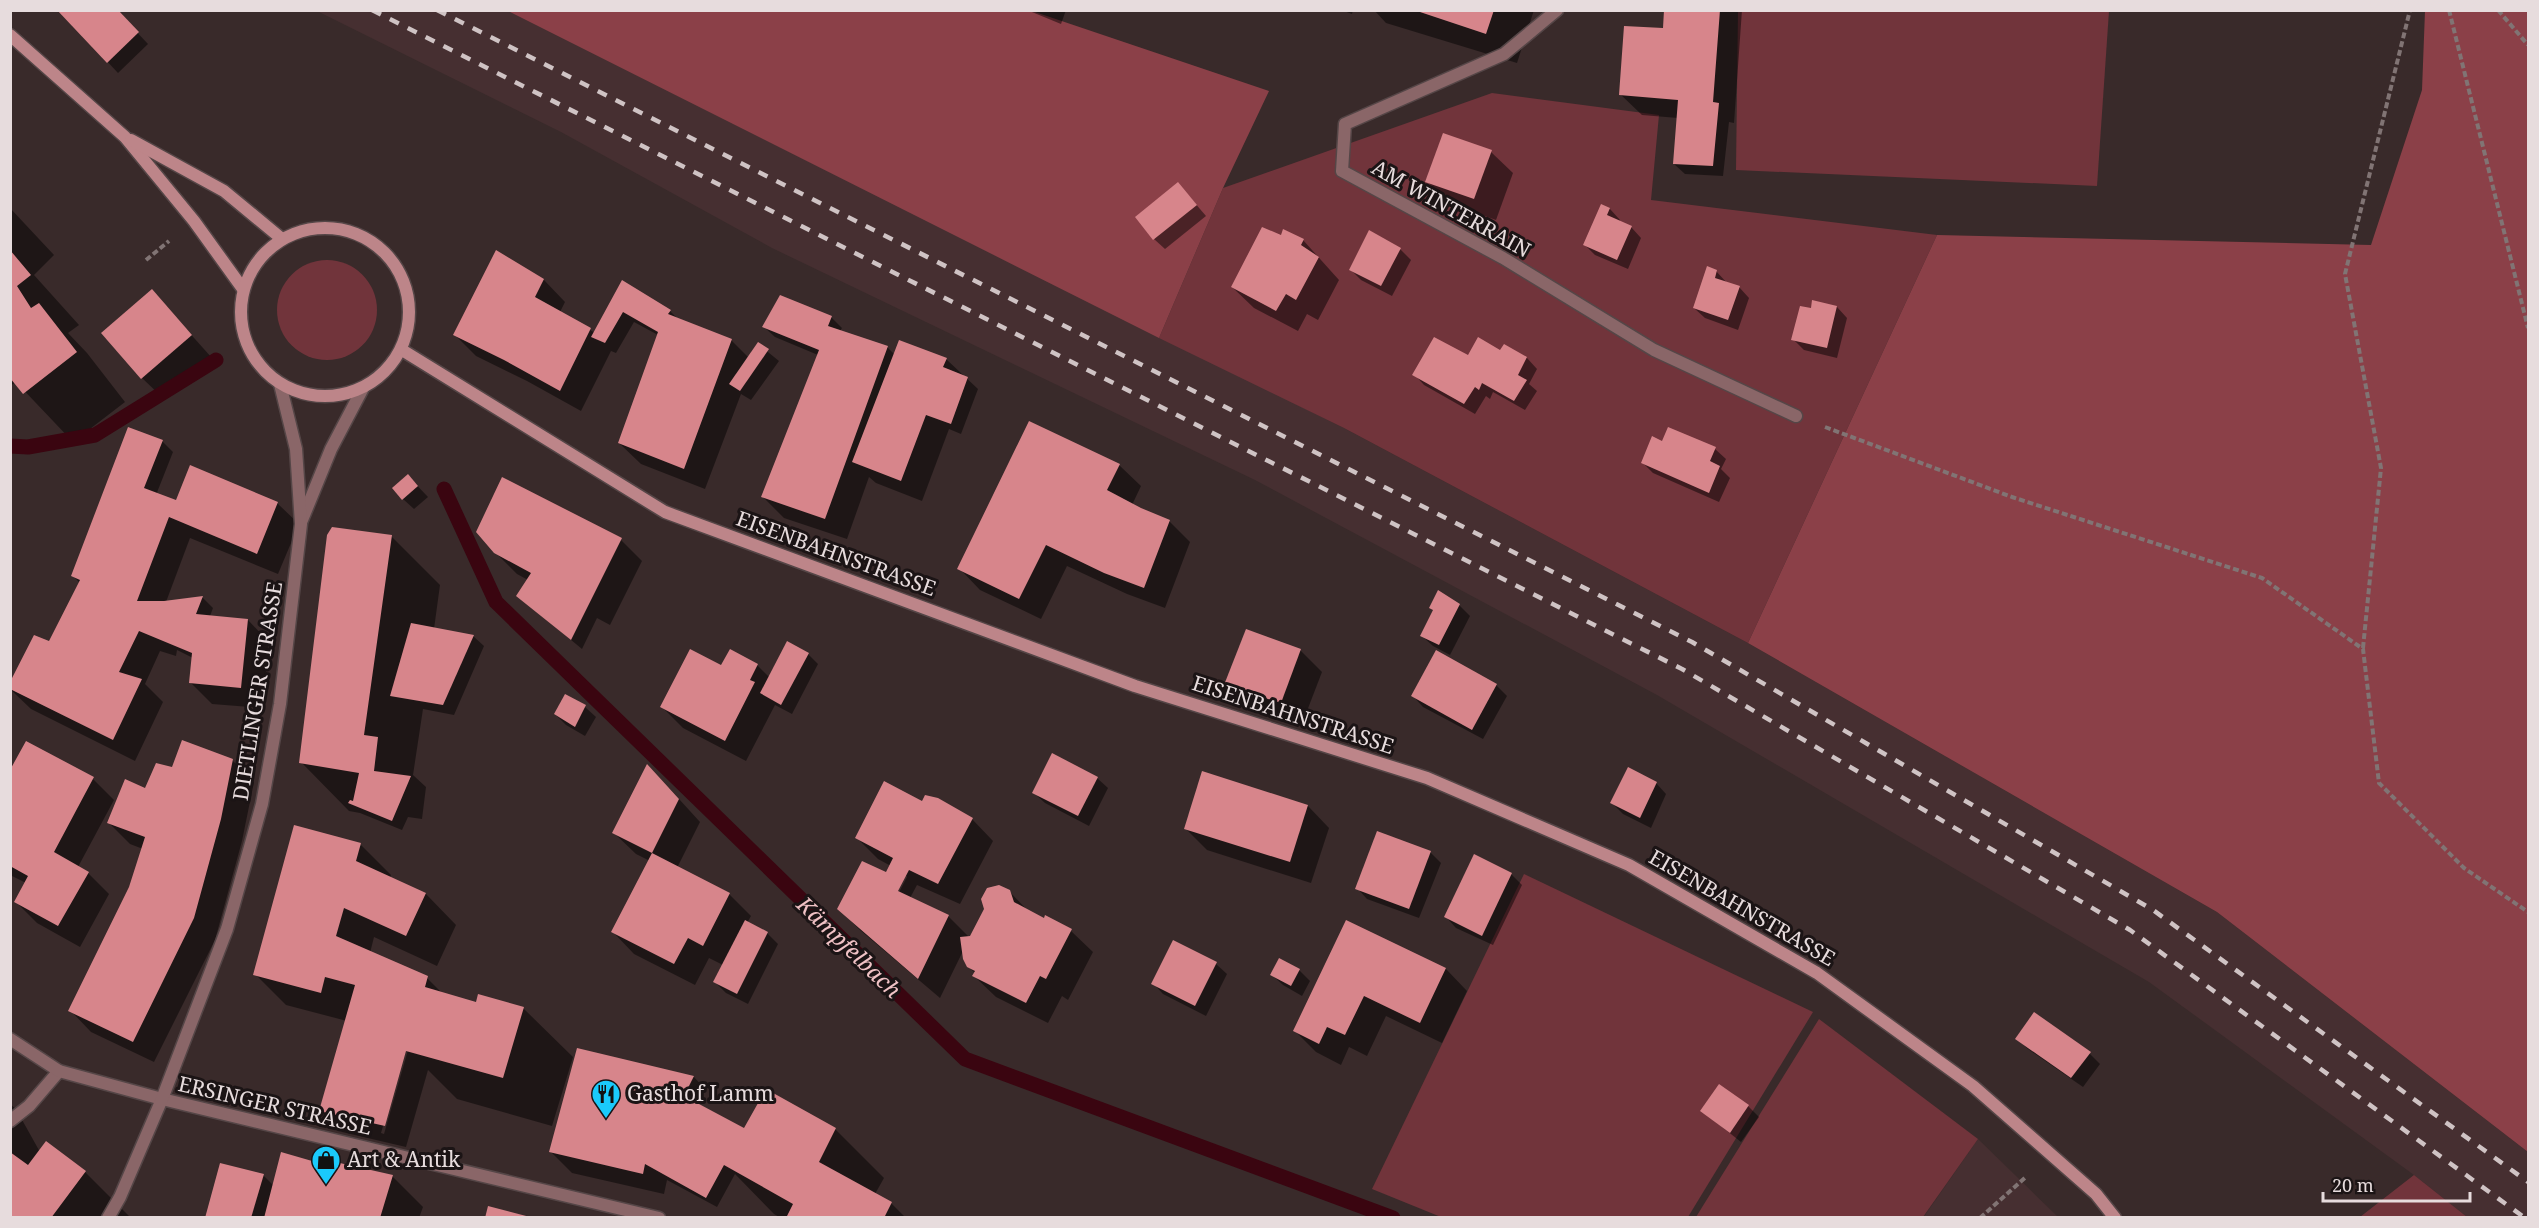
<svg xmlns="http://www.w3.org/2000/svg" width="2539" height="1228" font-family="'Noto Serif',serif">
	<rect width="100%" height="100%" fill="#392a2a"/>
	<g fill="#462f31">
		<polygon points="317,11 508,11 1344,428 1748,643 2217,912 2528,1152 2528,1217 2467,1217 2414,1175 2149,982 1657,695 1255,480 772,248 561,132"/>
		<polygon points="1978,1139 2058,1217 1923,1218"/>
	</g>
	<g fill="#71343b">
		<polygon points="1738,11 2109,11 2097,186 1736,170"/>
		<polygon points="1492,93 1659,115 1651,200 1937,235 1748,643 1344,428 1159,338 1223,188"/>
		<circle cx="327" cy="310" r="50"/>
		<polygon points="1524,874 1813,1012 1688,1217 1441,1217 1372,1189"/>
		<polygon points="1819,1019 1978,1139 1923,1217 1696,1217"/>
		<polygon points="2414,1175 2467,1217 2360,1217"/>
	</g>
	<g fill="#8b4048">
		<polygon points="508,11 1032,11 1269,91 1223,188 1159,338"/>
		<polygon points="2425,11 2528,11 2528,1152 2217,912 1748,643 1937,235 2371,245 2422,90"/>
	</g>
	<g fill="#0007" fill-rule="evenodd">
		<polygon points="59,10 116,10 148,44 118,73"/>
		<polygon points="1027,10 1066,10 1061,24"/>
		<polygon points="1341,10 1353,10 1352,14"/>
		<polygon points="1374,10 1534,10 1517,63 1386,23"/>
		<polygon points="1666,10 1742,10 1734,123 1729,122 1723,176 1685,174 1674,164 1678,118 1642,115 1620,94 1664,30"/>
		<polygon points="1444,134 1491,152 1513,173 1496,220 1448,203 1427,181"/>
		<polygon points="1188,195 1206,216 1165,249 1154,239"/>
		<polygon points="1602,206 1610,209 1620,220 1619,222 1631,227 1641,238 1628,269 1595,255 1585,245"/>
		<polygon points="10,208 54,255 34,275 79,325 68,333 87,353 125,402 73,442 16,382 10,386"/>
		<polygon points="1303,240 1339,280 1318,320 1307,314 1298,331 1254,308 1232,287"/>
		<polygon points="1400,249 1411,260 1392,296 1361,280 1351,270"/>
		<polygon points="497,253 544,280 565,302 560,312 595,333 623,282 670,311 679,320 731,340 749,358 758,344 779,361 751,400 741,394 705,489 641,464 619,443 658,335 634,322 616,353 611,351 581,411 527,381 476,356 455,335"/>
		<polygon points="1716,271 1727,283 1739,287 1749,298 1738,330 1705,318 1694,308"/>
		<polygon points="152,291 212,358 164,399 142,378"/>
		<polygon points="1814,302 1837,307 1847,318 1837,358 1804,350 1793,339 1812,309"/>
		<polygon points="831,317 842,328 840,331 887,347 895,355 946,359 978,389 961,434 949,429 922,501 876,483 869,477 847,539 784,518 763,497 818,355 775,337 764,327"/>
		<polygon points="1504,346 1527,358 1537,369 1529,384 1537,391 1525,410 1493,392 1490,399 1486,396 1475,414 1424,385 1414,374 1469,357 1501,352"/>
		<polygon points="1669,429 1715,449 1726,459 1721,469 1730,478 1719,502 1653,473 1642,462 1663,443"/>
		<polygon points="162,441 173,452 156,495 177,502 277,503 299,524 278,574 190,538 166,602 203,598 213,608 210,616 248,620 269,642 262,708 212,704 190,682 193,658 177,650 176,656 160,651 145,684 163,702 135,761 31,709 10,689 50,643 80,583 73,576"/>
		<polygon points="1119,465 1141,486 1132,505 1169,521 1190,542 1165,608 1127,594 1067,566 1041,619 980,590 959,568"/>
		<polygon points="408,476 428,497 414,509 403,499"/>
		<polygon points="391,536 440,585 434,629 473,636 484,646 454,715 423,709 413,775 426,787 422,819 408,817 402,830 360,813 349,811 301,762"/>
		<polygon points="621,540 642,561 610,625 597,618 582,649 518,596 528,580 517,574 495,552"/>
		<polygon points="1459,605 1470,616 1450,655 1433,646 1422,636 1434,611"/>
		<polygon points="1300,650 1322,672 1302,724 1247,706 1226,685"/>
		<polygon points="808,654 818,664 792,714 775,705 746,761 683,728 662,707 727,670 757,665 770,678"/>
		<polygon points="1496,685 1507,696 1483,739 1423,707 1413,696"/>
		<polygon points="585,707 596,717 585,736 566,725 555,714"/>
		<polygon points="183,742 233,761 254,782 242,841 215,940 154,1062 91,1032 70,1010 130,887 143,849 130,844 109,823 172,769"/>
		<polygon points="10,773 93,779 114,800 78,867 88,873 109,894 80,947 37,923 16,902 26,883 10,875"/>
		<polygon points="1097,778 1108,788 1089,826 1045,803 1034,793"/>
		<polygon points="1656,783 1666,794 1651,828 1623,814 1612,803"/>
		<polygon points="669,788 700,822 677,868 729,894 751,916 747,923 767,933 778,944 748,1004 726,993 715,982 723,965 709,958 695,985 634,954 613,932 650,861 636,854 614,833"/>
		<path d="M923 804 972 819 993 841 960 904 917 885 910 898 948 916 970 938 1009 891 1029 912 1071 931 1093 952 1068 1000 1062 996 1048 1023 996 997 974 976 975 973 968 966 963 951 940 998 860 930 839 909 887 874 891 866 878 859 856 837ZM905 874 907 877 896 898 893 896Z"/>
		<polygon points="1308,806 1329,828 1311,883 1207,850 1186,829"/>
		<path d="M361 845 391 875 390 878 426 894 456 925 437 966 374 937 370 953 427 978 442 993 477 1004 479 996 524 1009 573 1057 552 1126 457 1099 428 1070 406 1147 342 1132 321 1111 347 1021 286 1005 255 974ZM406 1048 408 1050 384 1134 381 1133Z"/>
		<polygon points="1430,852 1441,863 1419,918 1367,899 1357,888"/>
		<polygon points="1511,874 1522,885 1493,945 1456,928 1446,917"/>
		<polygon points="1347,922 1446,969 1467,991 1442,1043 1386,1016 1367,1056 1349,1047 1341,1065 1316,1052 1295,1031"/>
		<polygon points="1174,942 1216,964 1227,974 1206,1016 1163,994 1153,983"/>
		<polygon points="1299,970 1310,981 1302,996 1283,985 1272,975"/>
		<polygon points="2017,1039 2090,1054 2100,1064 2083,1087 2028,1049"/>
		<polygon points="666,1070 694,1077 704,1088 696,1104 743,1129 835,1129 884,1178 875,1194 891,1203 906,1218 781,1218 774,1214 735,1174 717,1207 667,1180 664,1194 572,1173 551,1152"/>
		<polygon points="1719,1086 1748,1106 1759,1117 1741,1142 1702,1111"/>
		<polygon points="10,1104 16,1109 40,1152 47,1143 85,1172 131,1218 10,1218"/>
		<polygon points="320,1165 392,1176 423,1207 419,1218 207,1218 263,1175 274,1186"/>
	</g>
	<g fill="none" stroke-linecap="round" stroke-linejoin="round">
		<g stroke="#3a0510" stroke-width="15">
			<polyline points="10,446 28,447 95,435 216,360"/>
			<polyline points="444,489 496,602 965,1059 1393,1218"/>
		</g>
	</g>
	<g fill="#d7858b">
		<polygon points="57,10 118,10 139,32 107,63"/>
		<polygon points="1414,10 1494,10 1486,34"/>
		<polygon points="1664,10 1720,10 1713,102 1719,103 1713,166 1673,164 1678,100 1619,95 1624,26 1663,28"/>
		<polygon points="1443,133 1492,150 1474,199 1425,182"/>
		<polygon points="1178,182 1197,205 1153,240 1135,217"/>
		<polygon points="1601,204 1610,208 1607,215 1632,226 1617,260 1583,245"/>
		<polygon points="1262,227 1281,235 1283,229 1304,239 1301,245 1319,257 1296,300 1286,294 1276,311 1231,287"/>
		<polygon points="1369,230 1401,248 1381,286 1349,270"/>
		<polygon points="10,250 31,275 17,286 31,308 39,303 77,352 23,394 10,378"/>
		<polygon points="496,250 544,279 535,297 591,328 560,391 504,360 453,335"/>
		<polygon points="1707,266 1717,270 1715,278 1740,286 1728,320 1693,308"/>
		<polygon points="622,280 671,310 668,314 732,339 684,469 618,443 658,332 623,312 605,343 591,337"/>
		<polygon points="152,289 192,335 141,379 101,333"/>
		<polygon points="780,295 832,316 828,326 888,346 825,519 761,497 819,350 762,327"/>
		<polygon points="1812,300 1837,306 1827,348 1791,340 1800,306 1811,308"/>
		<polygon points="1434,337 1468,355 1478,337 1500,350 1504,344 1527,357 1518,375 1527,380 1514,401 1482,383 1479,390 1475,387 1464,404 1412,375"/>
		<polygon points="899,340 947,358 943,367 968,377 951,424 926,415 901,481 852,462"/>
		<polygon points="758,342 769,349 740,391 729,384"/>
		<polygon points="1029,421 1120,464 1107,490 1141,508 1170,520 1144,588 1104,573 1046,545 1019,599 957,569"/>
		<polygon points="128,427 163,440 144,488 176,500 190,465 278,502 257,554 169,517 137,601 164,601 203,596 196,614 248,619 241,688 189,683 192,653 139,631 119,672 142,679 113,740 10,689 10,682 34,635 49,641 80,580 71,576"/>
		<polygon points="1668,427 1716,447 1710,461 1720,466 1709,493 1641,463 1652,436 1662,441"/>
		<polygon points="408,474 418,486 402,500 392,488"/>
		<polygon points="502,477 622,538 571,640 516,596 531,573 494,553 476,532"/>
		<polygon points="332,527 392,535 364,735 378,737 374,771 411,776 392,821 348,803 350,800 353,801 359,773 299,763 327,535"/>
		<polygon points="1438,590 1460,604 1439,645 1420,636 1433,610 1429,608"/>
		<polygon points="411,623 474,635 443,705 390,696"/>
		<polygon points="1246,629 1301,649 1281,703 1224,685"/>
		<polygon points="787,641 809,653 781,705 760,693"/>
		<polygon points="690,649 721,665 730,649 758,664 750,680 755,682 725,741 660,707"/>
		<polygon points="1436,650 1497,684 1472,730 1411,696"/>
		<polygon points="565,694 586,705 575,727 554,714"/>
		<polygon points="182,740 233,759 221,819 194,918 133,1042 68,1011 129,887 145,837 107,823 125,779 145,788 156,763 172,767"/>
		<polygon points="26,741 94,777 54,852 89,872 58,926 14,902 28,876 10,866 10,770"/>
		<polygon points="1052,753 1098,777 1078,816 1032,793"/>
		<polygon points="647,764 679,799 652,853 730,893 703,946 688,938 674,964 611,932 652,853 612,833"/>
		<polygon points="1628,767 1657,782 1640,818 1610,803"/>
		<polygon points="1202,771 1308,805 1290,862 1184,829"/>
		<polygon points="884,781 922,801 925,795 938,798 973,818 938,884 909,870 898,891 949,915 918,979 837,909 862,861 886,872 893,858 855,838"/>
		<polygon points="294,825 361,843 356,861 426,893 406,936 344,908 336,936 428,976 425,987 476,1002 478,994 524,1007 503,1078 406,1051 385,1126 319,1111 355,985 325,977 321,993 253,975"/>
		<polygon points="1377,831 1431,851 1409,909 1355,889"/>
		<polygon points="1474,854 1512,873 1482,936 1444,917"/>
		<polygon points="999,885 1010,890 1014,902 1044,918 1045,915 1072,929 1046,979 1040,976 1026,1003 972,976 975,971 967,967 963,959 960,937 970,936 984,909 981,899 987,888"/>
		<polygon points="745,920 768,932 737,994 713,982"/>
		<polygon points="1346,920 1446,968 1420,1023 1364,996 1345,1035 1327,1027 1319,1044 1293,1031"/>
		<polygon points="1173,940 1217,962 1195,1006 1151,984"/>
		<polygon points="1279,958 1300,969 1291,986 1270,975"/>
		<polygon points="2034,1012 2091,1052 2071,1078 2015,1039"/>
		<polygon points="577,1048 694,1076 684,1096 744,1128 766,1089 836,1128 819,1162 892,1202 884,1218 786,1218 793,1204 724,1165 706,1198 645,1164 643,1174 549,1152"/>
		<polygon points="1719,1084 1749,1105 1730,1133 1700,1111"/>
		<polygon points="46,1141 86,1171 51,1218 10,1218 10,1152 28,1165"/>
		<polygon points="281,1152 319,1163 322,1159 393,1175 380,1218 264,1218"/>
		<polygon points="220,1163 264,1174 251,1218 205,1218"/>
		<polygon points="488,1206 530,1217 530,1218 485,1218"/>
	</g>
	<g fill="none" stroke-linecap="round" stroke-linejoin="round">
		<g stroke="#554647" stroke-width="15">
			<g id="service">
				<polyline points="1557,10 1504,54 1345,124 1342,171 1503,258 1654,350 1796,416"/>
				<polyline points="10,1121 29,1106 59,1071"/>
			</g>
		</g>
		<g stroke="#554647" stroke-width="15">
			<polyline id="minor" points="10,1039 59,1071 162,1099 659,1218"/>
		</g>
		<g stroke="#554647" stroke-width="15">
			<g id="tertiary">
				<polyline points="302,520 331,449 363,388"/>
				<polyline points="108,1218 120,1197 162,1099 227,929 262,804 280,704 301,524 296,449 280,384"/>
			</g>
		</g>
		<g stroke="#554647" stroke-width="15">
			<g id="secondary">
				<polyline points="10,35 125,137 194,221 243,289"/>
				<polyline points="131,140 224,191 282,239"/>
				<circle cx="325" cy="312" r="84"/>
				<polyline points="402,350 665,512 1135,686 1427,778 1629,865 1817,973 1973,1086 2096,1194 2115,1218"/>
			</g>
		</g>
		<g stroke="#817474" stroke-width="4" stroke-dasharray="6 3" stroke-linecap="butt">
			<polyline points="2449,10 2528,328"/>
			<polyline points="2498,10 2528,45"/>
			<polyline points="146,260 169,241"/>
			<polyline points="1825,427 2012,497 2262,578 2363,649 2379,783 2464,868 2528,912"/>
			<polyline points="2363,648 2381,468 2345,274 2410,10"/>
			<polyline points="1980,1218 2027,1176"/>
		</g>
		<use href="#service" stroke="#8a6668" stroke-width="12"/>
		<use href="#minor" stroke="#8a6668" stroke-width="12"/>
		<use href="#tertiary" stroke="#8a6668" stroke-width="12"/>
		<use href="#secondary" stroke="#bd8589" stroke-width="12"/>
		<g stroke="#cfc3c4" stroke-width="4.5" stroke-dasharray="10 10" stroke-linecap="butt">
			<polyline points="372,10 1682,669 2130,930 2525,1218"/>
			<polyline points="437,10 1692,642 2153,910 2528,1182"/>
		</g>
	</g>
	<defs>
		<g id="restaurant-pin" transform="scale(1.5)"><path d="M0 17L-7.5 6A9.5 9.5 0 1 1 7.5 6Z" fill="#1acafc" stroke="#1b1415"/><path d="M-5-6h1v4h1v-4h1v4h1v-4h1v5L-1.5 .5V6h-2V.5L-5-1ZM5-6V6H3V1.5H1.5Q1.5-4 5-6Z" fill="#111"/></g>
		<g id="shop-pin" transform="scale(1.5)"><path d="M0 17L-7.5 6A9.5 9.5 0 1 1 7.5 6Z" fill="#1acafc" stroke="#1b1415"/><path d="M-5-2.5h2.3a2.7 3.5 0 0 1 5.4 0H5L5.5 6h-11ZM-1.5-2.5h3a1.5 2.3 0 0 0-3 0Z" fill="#111"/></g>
	</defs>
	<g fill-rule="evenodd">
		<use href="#restaurant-pin" x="606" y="1094"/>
		<use href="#shop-pin" x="326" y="1160"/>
	</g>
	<g text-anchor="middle" stroke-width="6" stroke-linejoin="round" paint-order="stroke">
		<g font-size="21" fill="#e7dcdd" stroke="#1b1415">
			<text transform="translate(1451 209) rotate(29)" y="7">AM WINTERRAIN</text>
			<text transform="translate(836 554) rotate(20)" y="7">EISENBAHNSTRASSE</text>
			<text transform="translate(258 691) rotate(-81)" y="7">DIETLINGER STRASSE</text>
			<text transform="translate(1293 715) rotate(18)" y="7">EISENBAHNSTRASSE</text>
			<text transform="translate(1742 908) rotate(30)" y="7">EISENBAHNSTRASSE</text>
			<text transform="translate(275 1106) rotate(13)" y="7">ERSINGER STRASSE</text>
		</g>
		<g font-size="21" fill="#e7dcdd" stroke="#1b1415" text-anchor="start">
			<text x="627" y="1101">Gasthof Lamm</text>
			<text x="347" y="1167">Art &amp; Antik</text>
		</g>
		<g font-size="22" font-style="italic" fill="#f0c2c5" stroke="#1b1415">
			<text transform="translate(849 947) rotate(44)" y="8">Kämpfelbach</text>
		</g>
	</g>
	<rect width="2539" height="1228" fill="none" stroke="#e7dcdd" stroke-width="24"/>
	<path d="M2323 1192v9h147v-9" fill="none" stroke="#e7dcdd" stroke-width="3"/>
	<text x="2332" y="1192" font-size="18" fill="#e7dcdd" stroke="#1b1415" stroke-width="4.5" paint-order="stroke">20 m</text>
</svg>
